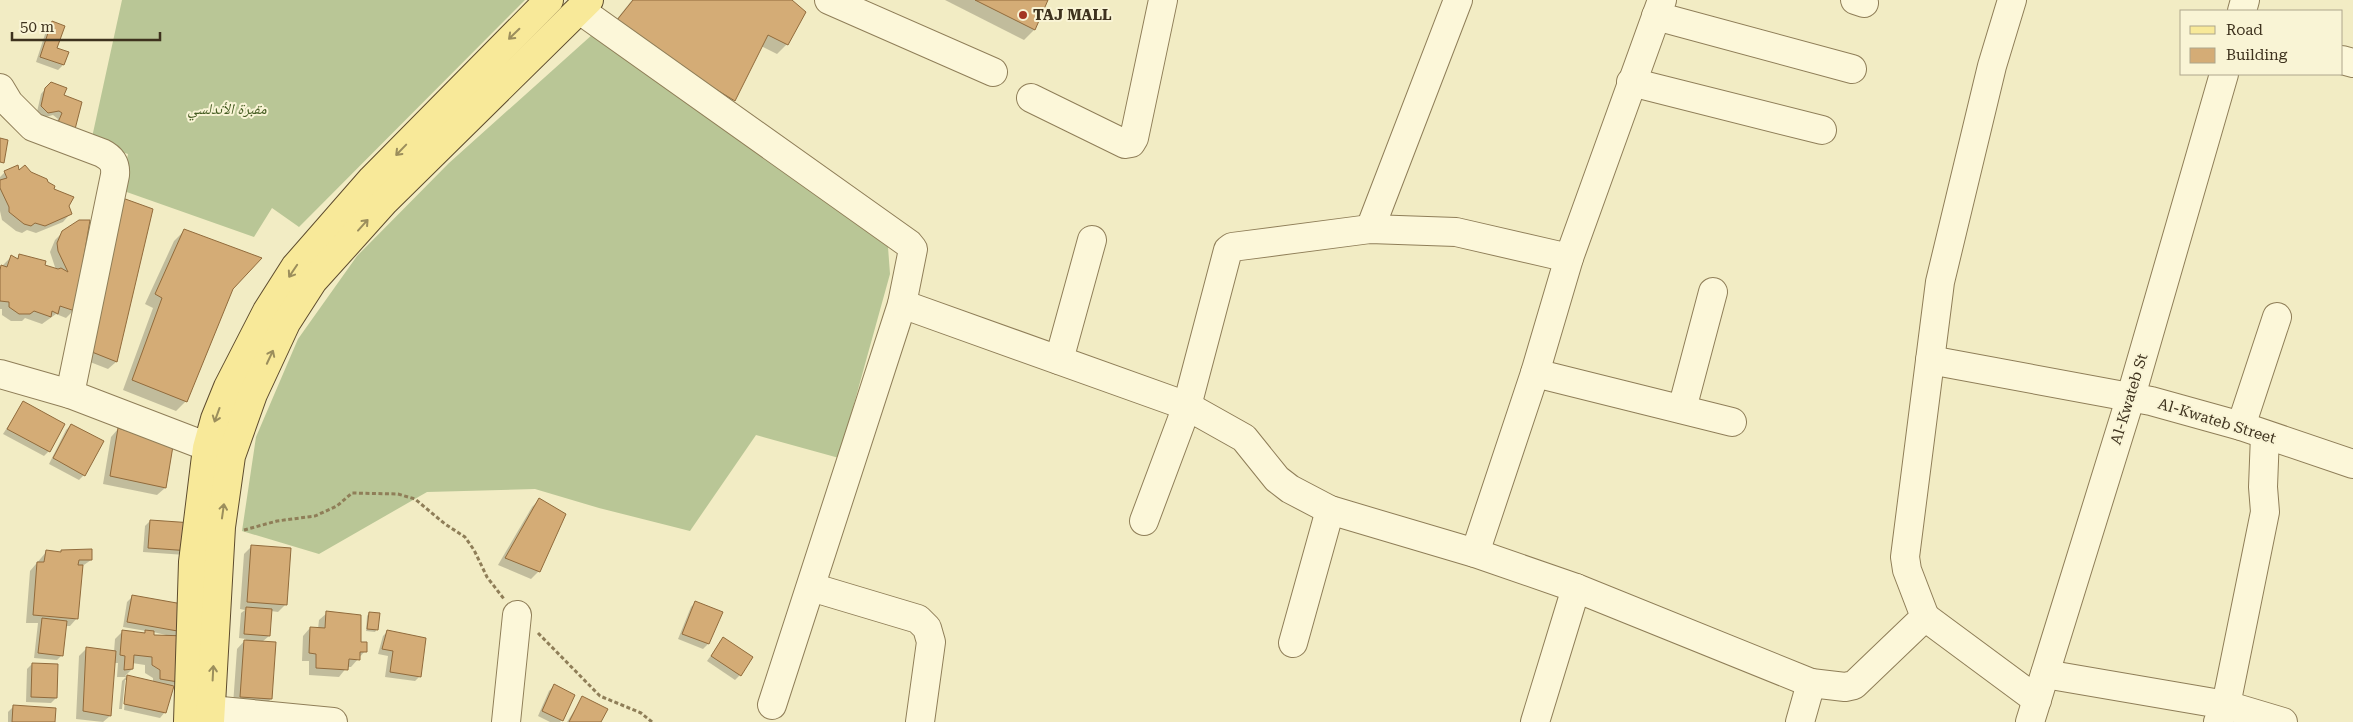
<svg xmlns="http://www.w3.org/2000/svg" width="2353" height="722" font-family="'Roboto Serif','Noto Naskh Arabic',serif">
	<rect width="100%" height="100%" fill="#f2ecc4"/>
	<g fill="#b9c696">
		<polygon points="122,0 525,0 299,227 272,208 254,237 121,190 128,154 91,142"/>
		<polygon points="593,34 888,247 890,274 839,458 756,435 690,531 599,508 535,489 427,492 319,554 242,531 256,437 298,339 357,256 449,163"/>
	</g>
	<g fill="#0003" fill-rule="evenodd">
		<polygon points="632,0 790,0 787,44 777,54 761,46 733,100 724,110 608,30"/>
		<polygon points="945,0 1047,0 1034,30 1024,40"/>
		<polygon points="52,23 55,49 63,65 58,70 36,62 47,28"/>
		<polygon points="46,88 80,103 51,133 58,119 53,115 42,118 37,112 41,94"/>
		<polygon points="5,172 30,173 52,190 70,214 63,222 36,233 27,230 22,233 16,231 2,220 0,211 0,177"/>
		<polygon points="152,210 116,362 108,369 85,360"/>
		<polygon points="184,231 231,288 186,401 176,411 123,390 153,308 145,304 174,241"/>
		<polygon points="63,232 74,310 66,318 56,314 42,324 25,318 22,321 11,321 2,315 2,309 0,309 0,268 11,257 16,259 20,256 56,270 50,252 55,240"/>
		<polygon points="23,403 49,451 44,456 3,434"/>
		<polygon points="71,425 84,475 79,480 49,464 66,430"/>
		<polygon points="118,429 165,488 157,495 103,484 111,437"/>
		<polygon points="540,499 539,571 531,579 498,565 532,507"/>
		<polygon points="150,521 192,524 185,555 143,552 145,526"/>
		<polygon points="252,546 286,604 278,612 271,611 269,636 262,642 271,699 263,707 233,705 237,649 246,639 239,638 241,613 245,610 240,609 244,554"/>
		<polygon points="47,551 60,553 62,551 91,560 81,567 77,618 70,626 65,626 62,655 57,660 34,658 38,623 26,623 30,571"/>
		<path d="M132 597 186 606 177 682 171 687 165 712 160 718 124 710 127 680H125L122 709H119L122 681 126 677H117L118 663H114L110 716 103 722 76 719 79 656 87 648 114 652 115 639 123 631 143 634 146 631 123 627 127 602ZM153 632 166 635 165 636H153ZM132 663 145 665V673L153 678V682L125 676 132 669Z"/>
		<polygon points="696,602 708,644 703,649 678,639 691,607"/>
		<polygon points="327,613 360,643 365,651 351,667 347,667 339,677 309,675 309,661 302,661 303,636 310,628 318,629 319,620"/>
		<polygon points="369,613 377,629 375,632 366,631 367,616"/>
		<polygon points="388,631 420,676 415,681 385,677 388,656 378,654 383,636"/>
		<polygon points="723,639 740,675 735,680 707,661"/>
		<polygon points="32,664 56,698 51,703 26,702 27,669"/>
		<polygon points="554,686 562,720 560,722 550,722 538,716 549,691"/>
		<polygon points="583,697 599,722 567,722"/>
		<polygon points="13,707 54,722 8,722 8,712"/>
	</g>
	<g fill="#d4ac76" stroke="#916b3c">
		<polygon points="633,0 792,0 806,12 788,45 768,35 735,101 673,63 617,20"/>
		<polygon points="975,0 1048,0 1035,30"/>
		<polygon points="52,21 65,26 57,48 69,52 64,65 40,57"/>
		<polygon points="51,82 67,88 64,95 82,102 73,137 56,127 62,113 59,111 48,113 41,106 45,88"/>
		<polygon points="0,138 8,140 4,163 0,162"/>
		<polygon points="18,165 19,170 25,165 31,172 47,179 48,182 55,186 54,189 74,197 69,206 72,214 45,226 35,223 31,226 24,224 9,212 9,207 0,188 0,180 7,178 4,171"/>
		<polygon points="117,196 153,209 117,362 92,352"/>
		<polygon points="79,220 90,220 75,311 60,306 58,314 52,311 51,317 34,311 30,314 19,314 9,307 9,302 0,301 0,270 1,265 7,267 11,255 18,259 19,254 46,261 45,265 58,269 61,268 68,272 58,251 57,243 62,231"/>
		<polygon points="184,229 262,258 233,289 187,402 132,380 162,298 155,294"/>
		<polygon points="23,401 65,424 50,452 7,429"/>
		<polygon points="71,424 104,441 85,476 53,458"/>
		<polygon points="118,428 173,446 166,488 110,476"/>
		<polygon points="539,498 566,514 540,572 505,558"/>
		<polygon points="150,520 193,523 191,551 148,548"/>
		<polygon points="251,545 291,548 287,605 247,602"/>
		<polygon points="92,549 92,560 79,560 78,565 83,565 78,619 33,615 37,562 44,562 46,550 61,552 61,550"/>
		<polygon points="132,595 188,605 183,632 127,622"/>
		<polygon points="695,601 723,612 709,644 682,634"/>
		<polygon points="246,607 272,609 270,636 244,634"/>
		<polygon points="326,611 361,615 361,642 367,642 367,652 360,652 360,660 349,659 348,670 316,668 316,654 309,653 310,627 325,628"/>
		<polygon points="369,612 380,613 378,630 367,629"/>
		<polygon points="42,618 67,621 63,656 38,653"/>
		<polygon points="122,630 145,633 145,630 154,631 154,635 188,636 178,682 160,679 160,670 152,665 152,657 134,655 133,669 124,670 125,656 120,655"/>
		<polygon points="387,630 426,638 421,677 390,672 393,651 382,649"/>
		<polygon points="723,637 753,657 741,676 711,656"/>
		<polygon points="244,640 276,642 272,699 240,697"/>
		<polygon points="86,647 116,651 111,716 83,711"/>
		<polygon points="32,663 58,664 57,698 31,697"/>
		<polygon points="127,675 174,686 166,713 124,704"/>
		<polygon points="554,684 575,695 563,721 542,711"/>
		<polygon points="582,696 608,709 601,722 569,722"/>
		<polygon points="13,705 56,708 55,722 12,722"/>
	</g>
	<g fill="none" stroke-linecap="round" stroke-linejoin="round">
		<g stroke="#8f7e58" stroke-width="30">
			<g id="minor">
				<polyline points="829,0 993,72"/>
				<polyline points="1855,0 1864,3"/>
				<polyline points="580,10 909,244 913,249 902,304 772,705"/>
				<polyline points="2242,11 2245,0"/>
				<polyline points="1656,16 1852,69"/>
				<polyline points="2342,60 2353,63"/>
				<polyline points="1631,82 1822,130"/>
				<path d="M0 88 9 103 33 127 102 153C112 158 116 164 115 175L70 394"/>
				<polyline points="1031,98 1125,144 1131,143 1134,138 1163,0"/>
				<polyline points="1370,229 1458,0"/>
				<polyline points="902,304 1187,406 1244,438 1277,479 1290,489 1330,510 1475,553 1576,588 1811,683"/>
				<polyline points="1059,360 1092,240"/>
				<polyline points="1930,360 2151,401 2241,426 2353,464"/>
				<polyline points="1535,373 1732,422"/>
				<polyline points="0,374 70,394 229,455"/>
				<polyline points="1682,409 1713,292"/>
				<polyline points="2241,426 2277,317"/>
				<polyline points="1144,521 1187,406 1228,250 1232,247 1370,229 1456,232 1569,258"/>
				<polyline points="1475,553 1535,373 1569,258 1662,0"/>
				<polyline points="811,587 918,619 927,628 931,642 920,722"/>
				<polyline points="1925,617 2037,700"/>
				<polyline points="1293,643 1330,510"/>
				<polyline points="2045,674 2226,705 2283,722"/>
				<polyline points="211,710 333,722"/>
				<polyline points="506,722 517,615"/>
				<polyline points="1535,722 1576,588"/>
				<polyline points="1800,722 1811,683 1845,687 1854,685 1925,617 1907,570 1905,557 1940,282 1992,66 2012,0"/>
				<polyline points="2030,722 2131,396 2224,74"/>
				<polyline points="2218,722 2226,705 2265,512 2263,487 2265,435"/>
			</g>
		</g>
		<g stroke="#5d4b2d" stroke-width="30">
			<g id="major">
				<polyline points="188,722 193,562 207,448 215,419 228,387 267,311 295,267 372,179 549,0"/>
				<polyline points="210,722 221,527 231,456 253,394 286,323 313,281 385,201 589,0"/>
			</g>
		</g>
		<g stroke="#8f7e58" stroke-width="3" stroke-dasharray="4 2.5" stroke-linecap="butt">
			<polyline points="244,530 277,521 315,516 337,506 352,493 398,494 415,499 445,524 465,537 474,550 487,577 504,599"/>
			<polyline points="538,633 600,696 641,713 652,722"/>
		</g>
		<use href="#minor" stroke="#fcf7d9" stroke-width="28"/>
		<use href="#major" stroke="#f8e999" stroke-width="28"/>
	</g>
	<defs><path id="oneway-shaft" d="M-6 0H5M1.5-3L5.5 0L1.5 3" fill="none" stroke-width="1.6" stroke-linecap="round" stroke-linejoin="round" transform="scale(1.25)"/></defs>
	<g stroke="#9b8e5c">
		<use href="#oneway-shaft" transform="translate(514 34) rotate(136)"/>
		<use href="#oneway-shaft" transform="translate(401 150) rotate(134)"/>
		<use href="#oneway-shaft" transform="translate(363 225) rotate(-48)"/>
		<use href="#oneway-shaft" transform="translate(293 271) rotate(124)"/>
		<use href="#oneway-shaft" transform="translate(270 357) rotate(-65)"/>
		<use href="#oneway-shaft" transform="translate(217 415) rotate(110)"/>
		<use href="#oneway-shaft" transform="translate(223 511) rotate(-82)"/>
		<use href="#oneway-shaft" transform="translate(213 673) rotate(-87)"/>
	</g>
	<circle fill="#a43522" stroke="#f9f4d5" stroke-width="2" cx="1023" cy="15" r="5"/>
	<g text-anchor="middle" stroke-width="4" stroke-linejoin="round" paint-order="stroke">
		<g font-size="15" font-weight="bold" fill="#3e321e" stroke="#f9f4d5" text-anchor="start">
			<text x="1033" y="20">TAJ MALL</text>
		</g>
		<g font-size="15" font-style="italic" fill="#455c22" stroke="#f9f4d5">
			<text x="227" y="114">مقبرة الأندلسي</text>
		</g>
		<g font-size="15" fill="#3e321e" stroke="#f9f4d5">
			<text transform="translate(2129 399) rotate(-73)" y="5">Al-Kwateb St</text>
			<text transform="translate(2217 421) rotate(17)" y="5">Al-Kwateb Street</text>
		</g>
	</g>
	<rect x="2180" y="10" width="162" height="65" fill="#f9f4d5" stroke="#aea68c"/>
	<rect x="2190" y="26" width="25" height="8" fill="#f8e999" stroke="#aea68c"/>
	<text x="2226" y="35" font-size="15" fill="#3e321e">Road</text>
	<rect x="2190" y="48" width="25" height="15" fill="#d4ac76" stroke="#aea68c"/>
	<text x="2226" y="60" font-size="15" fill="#3e321e">Building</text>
	<path d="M12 32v8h148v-8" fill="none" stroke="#3e321e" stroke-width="2.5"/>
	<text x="20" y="32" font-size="15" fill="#3e321e" stroke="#f9f4d5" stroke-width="4" paint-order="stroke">50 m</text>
</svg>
